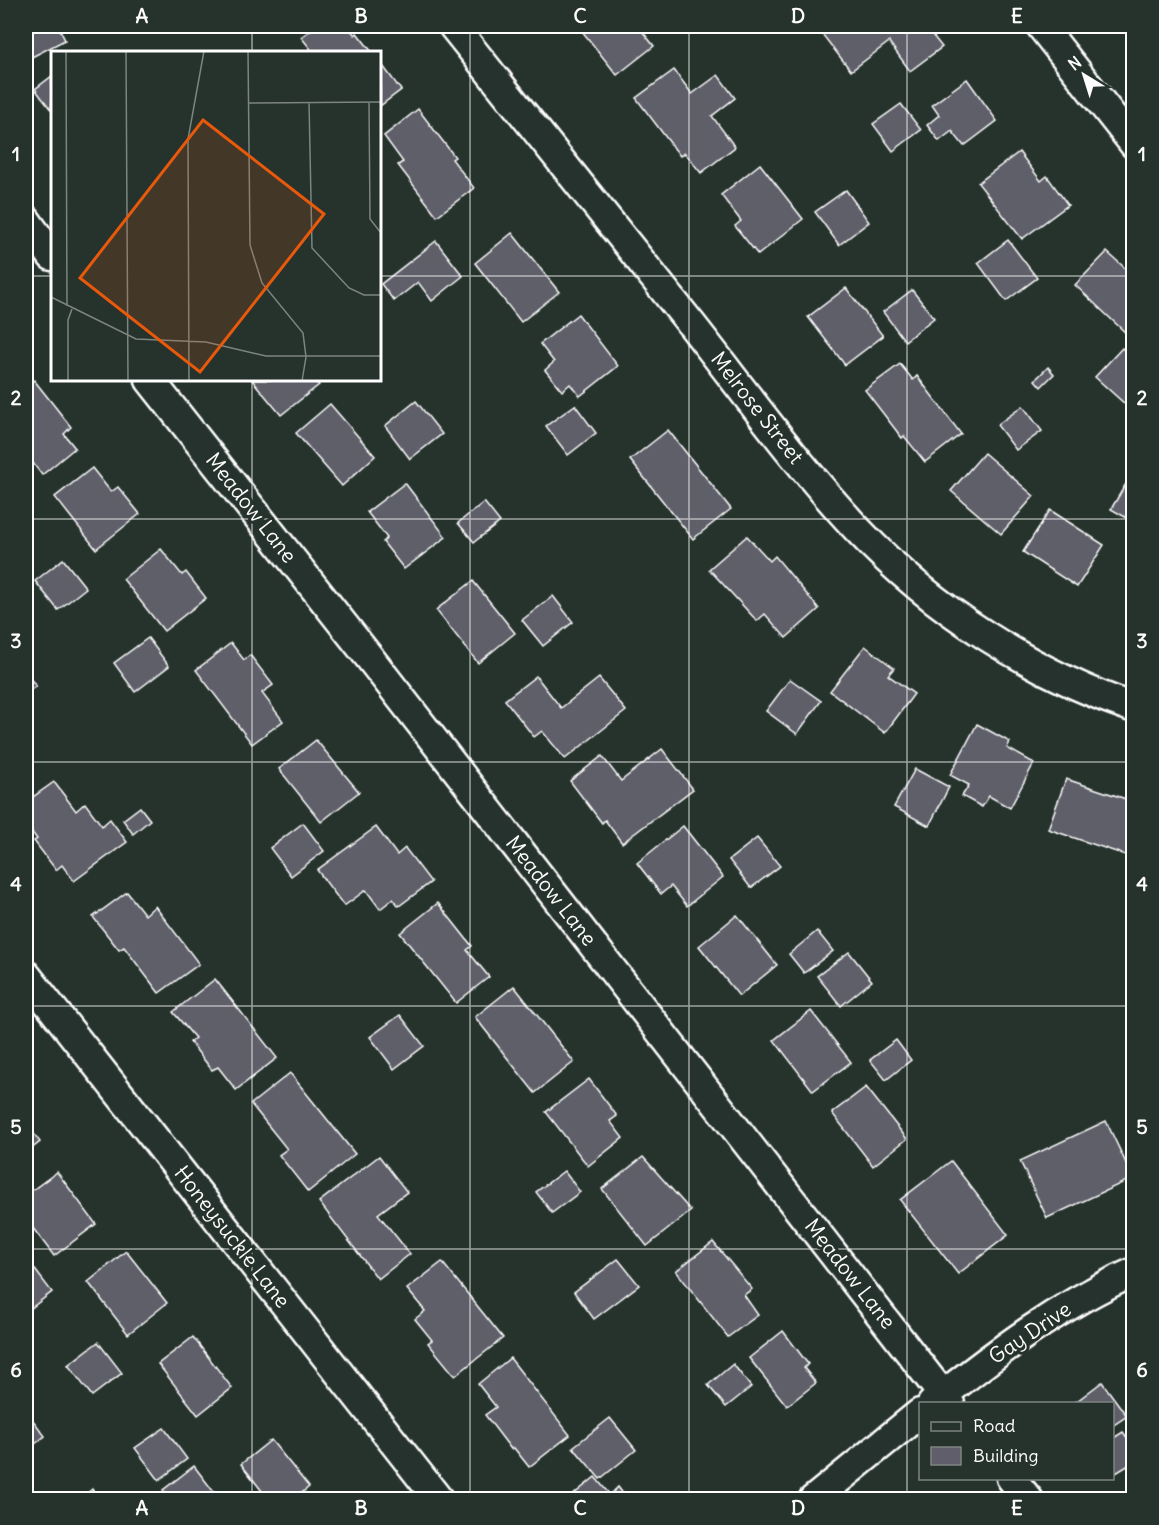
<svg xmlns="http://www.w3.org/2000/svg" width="1159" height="1525" font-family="Delius,sans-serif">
	<rect width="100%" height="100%" fill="#26332d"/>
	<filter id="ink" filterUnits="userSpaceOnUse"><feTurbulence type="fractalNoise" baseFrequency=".0167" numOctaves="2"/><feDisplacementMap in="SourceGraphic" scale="12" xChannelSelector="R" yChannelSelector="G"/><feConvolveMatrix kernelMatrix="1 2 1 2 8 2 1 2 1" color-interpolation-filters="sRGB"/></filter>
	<g filter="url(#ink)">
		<g fill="#5f5e6a" stroke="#fff" stroke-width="1.5">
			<polygon points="26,26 58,26 65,40 26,60"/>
			<polygon points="317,26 347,26 355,35 357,33 372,52 313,52 301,37"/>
			<polygon points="578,26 638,26 654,46 617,75"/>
			<polygon points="834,26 925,26 942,47 910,71 889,42 851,71 822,34"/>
			<polygon points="380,62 401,90 380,106"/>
			<polygon points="674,70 692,94 718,75 735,98 712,116 735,147 701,173 685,153 680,156 636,98"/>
			<polygon points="52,76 52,111 35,89"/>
			<polygon points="967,79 997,121 964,146 952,131 939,141 927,125 939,115 932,105"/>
			<polygon points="901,104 921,130 893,151 873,124"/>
			<polygon points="418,109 455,157 452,159 474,188 437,216 398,165 403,162 384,136"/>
			<polygon points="1019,152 1041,181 1047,176 1068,205 1022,239 978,183"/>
			<polygon points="760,164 803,219 758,255 735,226 741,221 721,195"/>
			<polygon points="846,190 869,222 839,245 815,212"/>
			<polygon points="512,233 559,292 521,322 475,263"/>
			<polygon points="1008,240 1037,278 1006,301 978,263"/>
			<polygon points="436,241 463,276 432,301 418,282 394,301 381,284"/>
			<polygon points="1107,252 1134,276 1134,331 1129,336 1075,285"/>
			<polygon points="846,288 883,336 845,365 808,317"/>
			<polygon points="912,290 934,318 905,341 883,312"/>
			<polygon points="578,314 618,366 580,396 570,384 562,391 545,370 554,362 540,344"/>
			<polygon points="1122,348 1134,359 1134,397 1126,405 1095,377"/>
			<polygon points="900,364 913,380 917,376 961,434 925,462 904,436 902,438 865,390"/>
			<polygon points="1048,367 1054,374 1041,387 1035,380"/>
			<polygon points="34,380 71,427 64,434 75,448 42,475 26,454 26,387"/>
			<polygon points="252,380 314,380 319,385 281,415"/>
			<polygon points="416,401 442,434 410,459 385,426"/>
			<polygon points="330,404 375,456 342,486 296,433"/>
			<polygon points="575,405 596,433 568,455 546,426"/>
			<polygon points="1023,406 1042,431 1016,450 997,425"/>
			<polygon points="668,430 731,509 693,539 630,460"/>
			<polygon points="984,453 1034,496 1001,534 951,491"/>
			<polygon points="92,468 111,492 118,487 140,514 96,549 55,497"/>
			<polygon points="1130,477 1134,479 1134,522 1111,509"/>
			<polygon points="405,483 446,537 404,569 383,542 387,538 367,512"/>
			<polygon points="484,502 500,522 474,542 458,523"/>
			<polygon points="1050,510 1104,545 1077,587 1023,552"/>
			<polygon points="747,536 770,561 775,556 819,609 786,638 765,614 757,621 709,569"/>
			<polygon points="161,549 182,575 186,572 206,598 164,631 123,579"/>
			<polygon points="63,559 86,588 58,610 35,581"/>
			<polygon points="473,581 515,633 478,663 436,610"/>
			<polygon points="553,596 573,622 543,646 522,620"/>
			<polygon points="148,638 169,666 135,692 114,663"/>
			<polygon points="231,643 244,660 250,655 273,685 262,693 283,721 252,744 196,670"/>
			<polygon points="865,646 894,668 888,675 914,694 885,733 830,691"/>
			<polygon points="26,673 36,686 26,693"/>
			<polygon points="536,676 561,708 599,678 626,711 565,759 542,731 534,737 505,700"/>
			<polygon points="790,679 821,701 797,734 766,711"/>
			<polygon points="977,724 1010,742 1007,748 1034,763 1010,808 989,796 982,807 962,796 969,785 950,775"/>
			<polygon points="316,740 359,792 321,822 279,769"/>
			<polygon points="662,749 693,789 622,843 605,820 602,823 570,781 602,756 621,781"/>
			<polygon points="915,769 949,787 929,826 894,807"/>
			<polygon points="1066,779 1126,799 1128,792 1134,794 1134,858 1048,829"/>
			<polygon points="54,782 76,811 85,803 102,826 110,819 127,842 74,881 62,865 56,870 34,841 37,839 26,824 26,802"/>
			<polygon points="140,807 150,820 133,834 123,820"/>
			<polygon points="303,823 324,851 291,876 270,848"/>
			<polygon points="683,826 723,877 687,906 671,886 661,894 637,863"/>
			<polygon points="376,827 397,855 405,848 431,882 399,906 393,899 380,909 366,890 344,906 317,870"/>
			<polygon points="757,838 780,866 751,888 729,860"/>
			<polygon points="127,892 145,915 155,906 199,964 159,993 124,947 119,950 93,917"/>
			<polygon points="438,903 472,946 467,950 489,977 456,1003 400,933"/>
			<polygon points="737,915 777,965 739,996 699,946"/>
			<polygon points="817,931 833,951 804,973 789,954"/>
			<polygon points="849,952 872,981 841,1006 817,976"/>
			<polygon points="215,979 277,1058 236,1090 218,1067 212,1070 190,1042 195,1038 173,1012"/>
			<polygon points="514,986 574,1062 535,1093 475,1017"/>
			<polygon points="811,1011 851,1062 813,1091 774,1040"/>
			<polygon points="400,1015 424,1046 394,1069 370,1037"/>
			<polygon points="896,1040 911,1060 886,1080 870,1060"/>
			<polygon points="290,1073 355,1154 308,1192 279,1155 287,1149 251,1104"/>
			<polygon points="589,1079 617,1116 610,1121 623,1138 588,1166 546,1112"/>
			<polygon points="866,1087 907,1139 873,1166 832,1113"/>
			<polygon points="1106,1121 1133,1178 1047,1218 1020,1161"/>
			<polygon points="26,1123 40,1142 26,1153"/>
			<polygon points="379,1156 407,1192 378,1214 410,1254 378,1279 319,1202"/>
			<polygon points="643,1157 691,1211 647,1246 602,1189"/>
			<polygon points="951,1161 1008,1235 958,1274 900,1200"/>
			<polygon points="564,1171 580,1192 552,1213 536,1192"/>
			<polygon points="57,1172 96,1224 54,1256 26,1219 26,1195"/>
			<polygon points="713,1242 752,1289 744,1295 758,1315 728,1337 676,1271"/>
			<polygon points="126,1251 167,1303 128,1334 88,1282"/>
			<polygon points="26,1258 52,1292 26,1312"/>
			<polygon points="618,1259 639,1285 594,1319 574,1292"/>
			<polygon points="442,1262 503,1338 455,1376 428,1343 432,1340 415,1319 425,1311 407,1289"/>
			<polygon points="783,1331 808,1364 804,1368 816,1383 787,1406 749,1358"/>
			<polygon points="193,1337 232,1388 198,1415 158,1364"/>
			<polygon points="98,1342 122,1373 92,1396 68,1365"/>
			<polygon points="510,1358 570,1435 529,1467 514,1448 511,1449 485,1415 496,1407 478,1384"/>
			<polygon points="733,1364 751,1387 726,1407 708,1385"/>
			<polygon points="1102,1382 1127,1416 1112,1426 1112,1404 1073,1404"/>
			<polygon points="26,1411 45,1436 26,1451"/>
			<polygon points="610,1418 636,1450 600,1479 573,1447"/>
			<polygon points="164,1428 187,1459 159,1480 135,1448"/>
			<polygon points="1123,1432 1134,1447 1134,1462 1116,1473 1112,1467 1112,1439"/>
			<polygon points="271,1440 309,1487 293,1500 269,1500 241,1464"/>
			<polygon points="194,1466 220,1500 170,1500 163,1490"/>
			<polygon points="595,1477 610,1495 618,1487 628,1500 567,1500"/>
			<polygon points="92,1489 100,1500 79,1500"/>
		</g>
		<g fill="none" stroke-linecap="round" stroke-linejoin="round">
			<g stroke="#fff" stroke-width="33">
				<g id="minor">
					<path d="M453 26C533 125 612 225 692 325 747 395 799 467 859 531 931 608 1034 674 1134 708"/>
					<polyline points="1041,26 1134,144"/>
					<polyline points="26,220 52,256"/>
					<polyline points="150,380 369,657 950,1404"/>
					<polyline points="26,975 439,1500"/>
					<path d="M932 1404C994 1354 1061 1304 1134 1272"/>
					<polyline points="1011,1478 1029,1500"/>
					<polyline points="813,1500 920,1413"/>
				</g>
			</g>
			<use href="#minor" stroke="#26332d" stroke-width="28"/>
		</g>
	</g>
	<path fill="none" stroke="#fff" stroke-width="1.5" stroke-opacity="0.55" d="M252 26V52M470 26V1500M689 26V1500M907 26V1500M26 276H52M380 276H1134M252 380V1500M26 519H1134M26 762H1134M26 1006H1134M26 1249H1134"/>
	<g text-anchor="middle" stroke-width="6" stroke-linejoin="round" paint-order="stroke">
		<g font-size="21" fill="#fff" stroke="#26332d">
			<text transform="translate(757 408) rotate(52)" y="7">Melrose Street</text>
			<text transform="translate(251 508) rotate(52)" y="7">Meadow Lane</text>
			<text transform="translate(551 891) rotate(52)" y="7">Meadow Lane</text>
			<text transform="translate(232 1237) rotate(52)" y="7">Honeysuckle Lane</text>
			<text transform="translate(850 1274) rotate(52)" y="7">Meadow Lane</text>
			<text transform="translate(1030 1333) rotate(-34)" y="7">Gay Drive</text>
		</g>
	</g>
	<g transform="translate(51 51)">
		<rect width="330" height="330" fill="#26332d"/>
		<path fill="none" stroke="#7d8581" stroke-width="1.5" d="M15 0 16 255M75 0 77 330M197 0 199 194 211 232 252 282 255 306 251 330M258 51 261 197 298 237 313 244H330M318 51 319 168 330 182M197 52 330 51M0 246 85 288 155 291 215 305H330M17 330V269L21 258M138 330 137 88 153 0"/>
		<path fill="#e8590c" fill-opacity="0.15" stroke="#e8590c" stroke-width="3" d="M152 69 273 163 149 321 29 227Z"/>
		<rect width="330" height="330" fill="none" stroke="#fff" stroke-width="3"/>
	</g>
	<rect width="1159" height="1525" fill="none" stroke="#26332d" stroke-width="66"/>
	<rect x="919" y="1402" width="195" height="78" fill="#26332d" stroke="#7d8581" stroke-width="1.5"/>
	<rect x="931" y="1422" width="30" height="9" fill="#26332d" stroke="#7d8581" stroke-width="1.5"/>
	<text x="973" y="1432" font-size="18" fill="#ffffff">Road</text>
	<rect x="931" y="1447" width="30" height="18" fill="#5f5e6a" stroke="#7d8581" stroke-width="1.5"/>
	<text x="973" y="1462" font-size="18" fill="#ffffff">Building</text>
	<g transform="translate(1084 75) rotate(322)" stroke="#26332d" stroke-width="4.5" paint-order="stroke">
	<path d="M0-4.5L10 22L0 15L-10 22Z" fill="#ffffff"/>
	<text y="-9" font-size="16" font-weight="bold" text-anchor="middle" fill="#ffffff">N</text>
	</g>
	<rect x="33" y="33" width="1093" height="1459" fill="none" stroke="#fff" stroke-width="2"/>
	<g font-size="20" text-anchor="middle" font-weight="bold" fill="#fff">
		<text x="142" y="23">A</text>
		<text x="361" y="23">B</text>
		<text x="580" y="23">C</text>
		<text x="798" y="23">D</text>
		<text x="1017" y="23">E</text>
		<text x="16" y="161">1</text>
		<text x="1142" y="161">1</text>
		<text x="16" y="405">2</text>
		<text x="1142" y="405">2</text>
		<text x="16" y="648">3</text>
		<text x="1142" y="648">3</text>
		<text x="16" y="891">4</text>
		<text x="1142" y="891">4</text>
		<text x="16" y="1134">5</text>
		<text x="1142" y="1134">5</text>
		<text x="16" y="1377">6</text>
		<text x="1142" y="1377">6</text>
		<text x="142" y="1515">A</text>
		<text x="361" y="1515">B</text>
		<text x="580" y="1515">C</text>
		<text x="798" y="1515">D</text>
		<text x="1017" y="1515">E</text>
	</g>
</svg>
